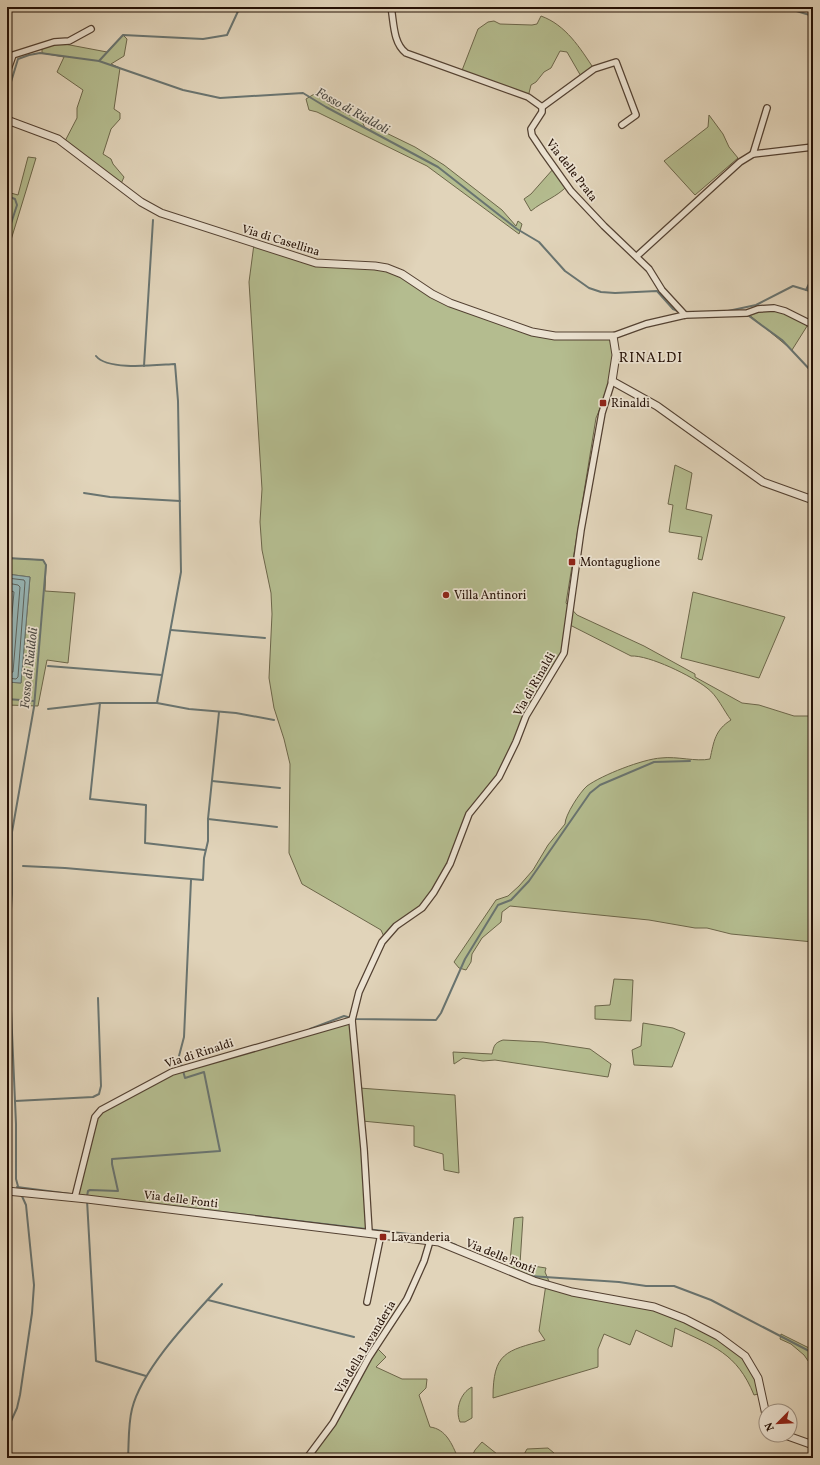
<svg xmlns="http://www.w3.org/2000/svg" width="820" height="1465" font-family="Vollkorn,serif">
	<rect width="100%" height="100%" fill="#e1d4ba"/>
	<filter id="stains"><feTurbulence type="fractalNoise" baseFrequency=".005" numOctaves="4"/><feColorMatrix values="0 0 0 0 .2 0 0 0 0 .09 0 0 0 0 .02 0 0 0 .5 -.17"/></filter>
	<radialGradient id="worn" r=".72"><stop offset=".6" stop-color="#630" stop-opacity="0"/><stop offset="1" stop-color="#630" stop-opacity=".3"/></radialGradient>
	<g fill="#b4bc8f" stroke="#6c664a">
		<path d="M541 16C566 25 580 48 594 69L582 78 567 52 560 51 551 68 544 72 536 82 531 85 528 97 461 73 478 29 488 22 494 21 500 24 532 25 537 24Z"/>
		<polygon points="123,35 127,39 124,56 111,64 120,68 114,109 120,113 120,119 111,129 103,154 111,159 113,164 124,177 120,186 64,143 77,118 77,108 83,90 57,72 64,57 42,53 42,45 54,42 107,52"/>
		<polygon points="316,93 331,106 362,121 365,128 369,130 374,127 415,147 444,165 502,210 516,226 518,221 522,224 519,234 427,166 317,112 309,110 306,99"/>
		<polygon points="709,115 723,134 729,147 738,158 695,195 664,161 708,127"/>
		<polygon points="28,157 36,158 7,253 7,215 9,205 7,201 7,192 18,195"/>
		<path d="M554 168 567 186C557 197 543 201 531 211L524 199 531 194Z"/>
		<path d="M254 244 295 257 387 268 432 294 532 332 613 336 612 381 596 418 566 603 577 615 644 646 695 674V677L742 703 759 705 794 716H813V942L731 934 707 928H695L649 920 510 906 502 912 501 922 482 938 472 954 471 962 466 970 459 968 454 962 496 900 508 896 519 886 533 870 548 845 565 824C565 815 580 792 587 786 602 775 643 759 661 758 677 756 696 762 710 759 714 741 715 730 731 720 724 711 717 695 707 688 692 676 649 655 631 656L568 624 564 653 526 716 499 777 476 804 450 864 422 908 385 939 381 930 302 884 289 853 290 764 284 739 274 708 269 678 272 614 271 593 262 550 260 522 262 489 249 282Z"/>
		<polygon points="774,308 809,323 792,350 747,313"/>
		<polygon points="675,465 692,473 686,509 712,515 702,560 698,559 702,537 669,532 673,505 668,504"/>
		<polygon points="7,558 43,560 46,565 45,591 75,593 68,663 47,660 38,706 7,705 7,682 21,683 30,577 7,574"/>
		<polygon points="693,592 785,617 759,678 681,658"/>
		<polygon points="614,979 633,980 631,1021 595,1019 595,1006 610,1005"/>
		<polygon points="352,1020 359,1088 455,1095 459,1173 444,1170 443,1154 414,1146 414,1126 362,1121 369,1232 75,1197 95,1117 101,1110 172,1072"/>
		<polygon points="643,1023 673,1028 685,1033 672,1067 634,1065 632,1050 641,1046"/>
		<path d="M503 1040 543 1042 590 1049 611 1064 608 1077 495 1060 483 1061 463 1058 454 1064 453 1052 492 1054C494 1046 494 1043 503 1040Z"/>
		<path d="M523 1217 520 1264 546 1268 545 1272 551 1286 621 1300 685 1319 745 1356 762 1393 754 1395C737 1353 713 1346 675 1328L672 1347 636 1330 630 1345 604 1334 598 1349V1367L493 1398C493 1352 506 1351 545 1340L539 1331 546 1284 505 1270 510 1262 514 1218Z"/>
		<polygon points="781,1334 813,1350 813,1368 804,1355 791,1344 780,1339"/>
		<path d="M376 1347 386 1357 376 1367 402 1379H427L426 1388 419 1395 430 1427C446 1429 452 1444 458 1458H307L333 1423Z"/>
		<path d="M472 1387V1418L465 1422H460C455 1410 460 1393 472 1387Z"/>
		<polygon points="482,1442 502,1458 471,1458 475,1450"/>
		<polygon points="548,1448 554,1453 553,1458 522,1458 527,1449"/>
	</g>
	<polygon fill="#97b7b8" stroke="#697470" points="7,574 30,577 21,683 7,682"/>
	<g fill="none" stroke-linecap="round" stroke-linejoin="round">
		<g stroke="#5e645e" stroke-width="1">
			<polyline points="7,578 24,580 25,582 18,677 16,679 7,678"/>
			<polyline points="7,583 18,585 20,587 13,672 7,673"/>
			<polyline points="7,589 14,592 7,667"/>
		</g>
		<g stroke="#697470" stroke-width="2">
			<polyline points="783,7 813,16"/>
			<polyline points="149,10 150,7"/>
			<polyline points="99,61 123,35 203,39 227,35 240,7"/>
			<polyline points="7,95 18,59 29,55 40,53 99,61 183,90 220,98 303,93 326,107 438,167 517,229 539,242 565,271 589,288 601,292 615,293 657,291 673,309 680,312"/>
			<polyline points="7,196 15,199 17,205 7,236"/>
			<polyline points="806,290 813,276"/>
			<polyline points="728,311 756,305 793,286 813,292"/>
			<polyline points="749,313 749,316 782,340 813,373"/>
			<path d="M96 356C108 371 156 365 175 364L178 401 181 572 157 703"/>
			<polyline points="144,366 153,220"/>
			<polyline points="84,493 110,497 180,501"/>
			<polyline points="7,558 43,560 46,565 34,707 12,832 12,894 10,924 11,1010 16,1124 16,1179 19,1190"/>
			<polyline points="171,630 265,638"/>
			<polyline points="48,666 162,675"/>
			<polyline points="7,699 34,701"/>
			<polyline points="100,703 90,799 146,805 145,843 205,850"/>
			<polyline points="48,709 100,703 157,703 189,709 236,713 274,720"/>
			<polyline points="212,781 280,788"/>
			<polyline points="208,819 277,827"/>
			<polyline points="23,866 65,868 203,880 204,858 208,841 208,819 219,712"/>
			<polyline points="310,1029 344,1016 355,1019 436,1020 441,1013 465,959 498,905 511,900 529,881 590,793 600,785 654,762 690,761"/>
			<polyline points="15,1101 93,1097 99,1094 101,1086 98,998"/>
			<polyline points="17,1187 86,1196"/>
			<polyline points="87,1196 88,1191 90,1190 118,1191 112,1164 112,1159 220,1151 204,1072 185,1078 179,1056 184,1037 191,880"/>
			<polyline points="87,1200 96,1361 146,1376"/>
			<polyline points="138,1202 434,1237 456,1245"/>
			<polyline points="530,1276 619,1282 646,1286 674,1286 711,1300 813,1353"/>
			<polyline points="208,1300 354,1337"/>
			<polyline points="7,1430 17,1408 20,1395 32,1313 34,1285 26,1205 21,1194"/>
			<path d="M128 1458C129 1442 128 1425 132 1409 142 1368 193 1316 222 1284"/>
		</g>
		<g stroke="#534132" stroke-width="8">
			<g id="minor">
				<path d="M391 7C394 23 393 43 406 53L528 97 542 107V112L531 129 532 135 544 153 571 191 604 226 649 269 662 290 685 315"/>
				<polyline points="7,72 13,55 54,42 69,41 91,29"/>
				<polyline points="542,107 594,69 616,62 636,115 622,125"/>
				<polyline points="753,154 767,108"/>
				<polyline points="637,256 740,162 753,154 813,147"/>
				<polyline points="613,336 646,324 685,315 747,313 758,309 774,308 785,311 813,325"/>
				<polyline points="75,1197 95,1117 101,1110 172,1072 352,1020"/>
				<polyline points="369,1232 364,1149 352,1020 359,992 382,942 396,926 422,908 434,892 450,864 469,814 499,777 516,742 526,716 564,653 581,530 602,413 612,381"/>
				<polyline points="367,1302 381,1234"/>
				<polyline points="307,1458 333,1423 369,1357 407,1299 424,1261 430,1241"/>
			</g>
		</g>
		<g stroke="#534132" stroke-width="9">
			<g id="tertiary">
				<polyline points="7,120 58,139 141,202 161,213 316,263 375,266 387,268 402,274 432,294 450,303 532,332 555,336 613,336 616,355 612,381 657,406 763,482 813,500"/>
				<polyline points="7,1191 87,1199 439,1242 534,1281 572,1292 654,1307 685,1319 718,1336 745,1356 758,1378 766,1415"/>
				<polyline points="785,1435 813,1445"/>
			</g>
		</g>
		<use href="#minor" stroke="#ece3d2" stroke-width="5.5"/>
		<use href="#tertiary" stroke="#ece3d2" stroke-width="7"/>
	</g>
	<g fill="#8f2418" stroke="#ece3d2" stroke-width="1.5">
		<rect x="599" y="399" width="8" height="8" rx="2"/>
		<rect x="568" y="558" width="8" height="8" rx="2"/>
		<circle cx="446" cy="595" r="4"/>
		<rect x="379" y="1233" width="8" height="8" rx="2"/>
	</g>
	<g text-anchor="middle" stroke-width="3.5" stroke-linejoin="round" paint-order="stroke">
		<g font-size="12" fill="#241005" stroke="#ece3d2">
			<text transform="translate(572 170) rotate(52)" y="4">Via delle Prata</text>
			<text transform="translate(281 240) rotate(17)" y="4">Via di Casellina</text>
			<text transform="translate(534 684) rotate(-60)" y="4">Via di Rinaldi</text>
			<text transform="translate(199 1053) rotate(-18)" y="4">Via di Rinaldi</text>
			<text transform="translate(181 1199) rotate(7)" y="4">Via delle Fonti</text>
			<text transform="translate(501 1256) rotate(22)" y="4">Via delle Fonti</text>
			<text transform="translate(365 1347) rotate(-59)" y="4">Via della Lavanderia</text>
		</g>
		<g font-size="12" fill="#241005" stroke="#ece3d2" text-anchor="start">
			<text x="611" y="407">Rinaldi</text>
			<text x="580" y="566">Montaguglione</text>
			<text x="454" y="599">Villa Antinori</text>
			<text x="391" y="1241">Lavanderia</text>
		</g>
		<g font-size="13" font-style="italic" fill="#4c4a44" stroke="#ece3d2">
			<text transform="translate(353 110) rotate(29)" y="5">Fosso di Rialdoli</text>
			<text transform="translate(28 668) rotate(-84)" y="5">Fosso di Rialdoli</text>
		</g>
		<g font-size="14" letter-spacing="1" fill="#241005" stroke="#ece3d2">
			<text x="651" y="362">RINALDI</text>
		</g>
	</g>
	<rect width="820" height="1465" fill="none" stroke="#e1d4ba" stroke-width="24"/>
	<rect x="8" y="8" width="804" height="1449" fill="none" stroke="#241005" stroke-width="2"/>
	<rect x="12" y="12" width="796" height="1441" fill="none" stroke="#241005"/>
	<g transform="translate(778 1423) rotate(246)"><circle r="19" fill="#ece3d2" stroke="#9c8f80"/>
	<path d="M0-3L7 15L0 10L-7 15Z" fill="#8f2418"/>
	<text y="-6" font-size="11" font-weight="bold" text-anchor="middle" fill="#241005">N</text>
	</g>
	<rect width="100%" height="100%" filter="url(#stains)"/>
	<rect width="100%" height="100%" fill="url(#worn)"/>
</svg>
